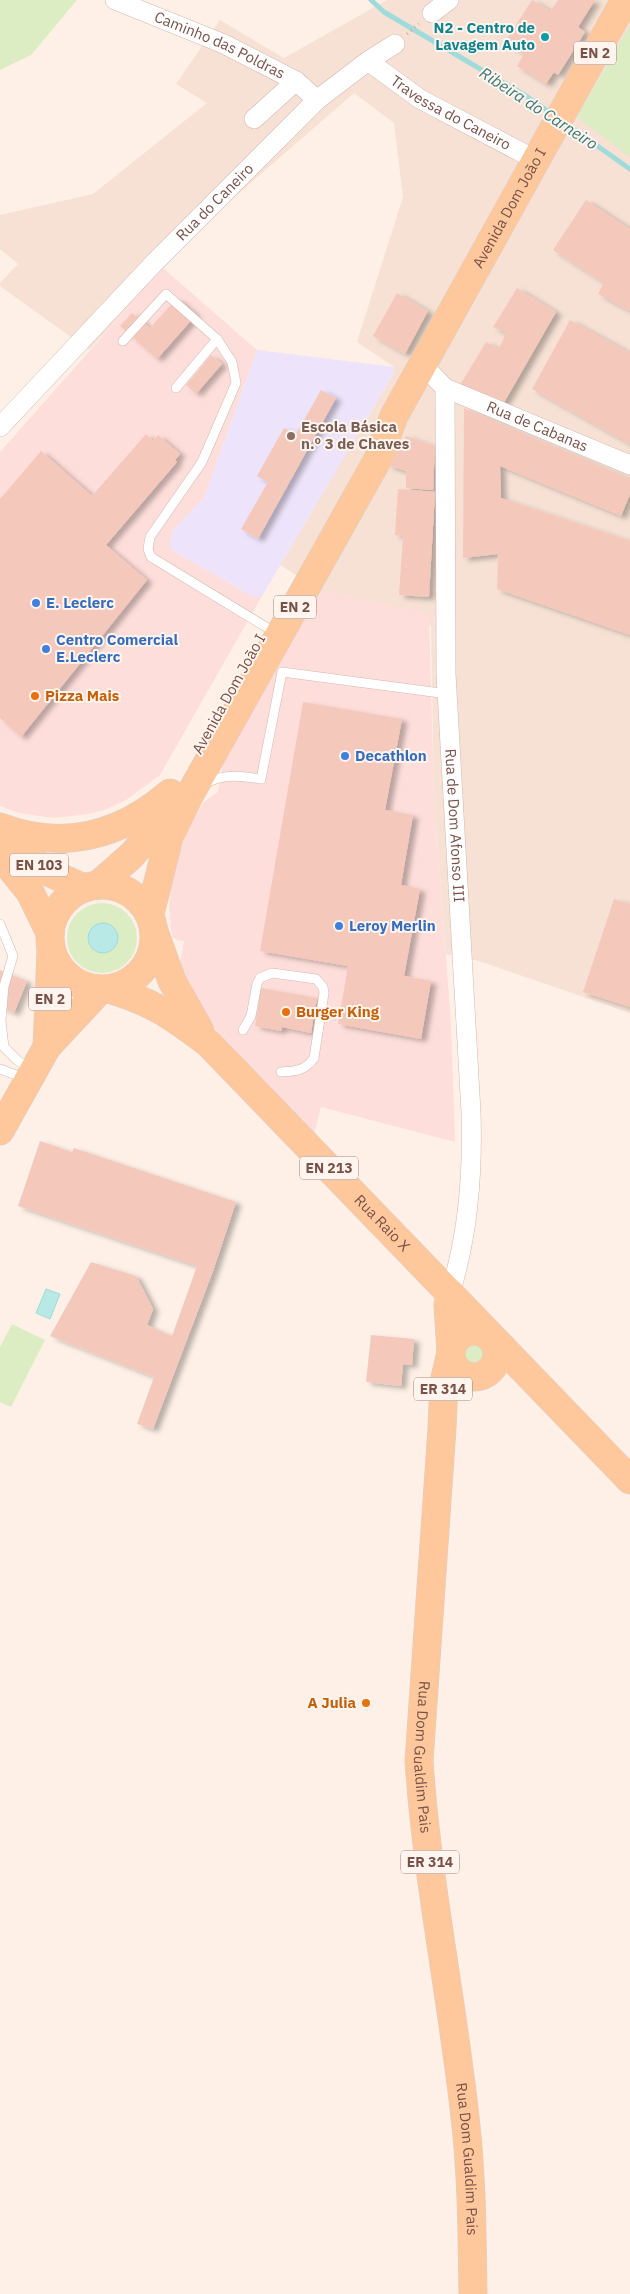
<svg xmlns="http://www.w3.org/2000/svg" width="630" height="2294" font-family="'IBM Plex Sans',sans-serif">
	<defs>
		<filter id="shadow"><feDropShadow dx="5.5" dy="3" stdDeviation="2.5" flood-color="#0004"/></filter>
	</defs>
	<rect width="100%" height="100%" fill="#fef0e6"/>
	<polygon fill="#f6e1d4" points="387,0 630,0 630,1013 479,961 446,954 434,796 431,626 318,589 280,565 394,373 394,367 357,342 403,197 394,123 354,93 207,221 89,350 0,286 0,283 18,264 0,249 0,215 93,194 207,103 176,84 220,20 284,58"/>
	<g fill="#fededa">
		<polygon points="163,268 257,350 204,498 173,530 172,550 252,596 262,596 160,775 126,800 107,809 89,814 53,818 19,813 0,806 0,452"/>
		<polygon points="318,589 429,614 434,796 451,1024 455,1142 321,1107 314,1134 215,1029 190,988 180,964 184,941 177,940 172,937 169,905 174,865 192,819 205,801 218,792 223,762"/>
	</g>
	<polygon fill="#ede3fa" points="257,350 394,367 394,373 262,596 257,597 252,596 172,550 169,544 173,530 204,498"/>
	<g fill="#dcedc3">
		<polygon points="0,0 77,0 31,55 0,70"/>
		<polygon points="630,25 630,157 577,117"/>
		<circle cx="102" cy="938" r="35"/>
		<polygon points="12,1324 45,1340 11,1407 0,1402 0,1347"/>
		<path d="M474 1338H479L490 1355C486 1370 470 1373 461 1360L464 1342Z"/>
	</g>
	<g fill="#b9e9e7" stroke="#9fdbda">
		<circle cx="103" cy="938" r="15"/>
		<polygon points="46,1289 60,1294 50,1319 36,1313"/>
	</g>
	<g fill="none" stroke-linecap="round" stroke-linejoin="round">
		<g stroke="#9fdbda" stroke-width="5">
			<polyline points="371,0 384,12 526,96 552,114"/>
			<polyline points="565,123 630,169"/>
		</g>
	</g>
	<g fill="#f5c8bc" filter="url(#shadow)">
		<polygon points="532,0 551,11 558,0 595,0 578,27 585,32 558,75 554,72 546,84 517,66 524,54 505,42"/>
		<polygon points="586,200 630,229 630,311 598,294 604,283 553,250"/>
		<polygon points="517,288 556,312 502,406 460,385 486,342 499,349 506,333 493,327"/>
		<polygon points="397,293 428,311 405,354 373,336"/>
		<polygon points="177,298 196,315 157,359 120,326 132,313 150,328"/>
		<polygon points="570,320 630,353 630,444 532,389"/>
		<polygon points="211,355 222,364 196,394 186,385"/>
		<polygon points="321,390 336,398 258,539 241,529 268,482 257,476 284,428 296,434"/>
		<polygon points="464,408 630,479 630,494 621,516 500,466 501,498 630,541 630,635 497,589 498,554 463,558"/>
		<polygon points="146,434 153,441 158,435 180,454 175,460 177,462 106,545 147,580 21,737 0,718 0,499 41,451 92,496"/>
		<polygon points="406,436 435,446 433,490 406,488 406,471 387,465 398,445 400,446"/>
		<polygon points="398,489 435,492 429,597 399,595 403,536 395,535"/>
		<polygon points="303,702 402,719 385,810 413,815 401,885 420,889 404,976 431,981 421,1039 338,1024 348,966 260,951"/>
		<polygon points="614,899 630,904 630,1007 583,992"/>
		<polygon points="0,970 27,981 14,1013 0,1007"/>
		<polygon points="261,988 317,998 311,1033 282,1027 281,1031 255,1026"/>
		<polygon points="40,1141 72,1152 74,1148 236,1202 213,1271 153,1429 137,1424 154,1377 50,1336 91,1262 136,1276 153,1309 147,1325 172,1336 197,1266 18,1206"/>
		<polygon points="371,1335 414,1339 412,1365 403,1364 401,1386 366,1382"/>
	</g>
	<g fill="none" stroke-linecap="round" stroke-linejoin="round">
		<g stroke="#d3b8ae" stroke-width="10">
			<g id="lane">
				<polyline points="123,341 166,294 217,339 232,362 236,383 202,462 150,537 148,549 151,557 266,627"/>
				<polyline points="176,388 217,339"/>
				<path d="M205 784C222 773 242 776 261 779L282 672 448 694"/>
				<polyline points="0,924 13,956 4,986 1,1021 4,1047 17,1060 30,1069"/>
				<path d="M243 1030 251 1016 257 984 260 978 272 973 316 979 323 987 324 993 314 1058C305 1071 295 1071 281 1072"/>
				<polyline points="0,1069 26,1079"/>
			</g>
		</g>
		<g stroke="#d3b8ae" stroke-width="20">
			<g id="street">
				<path id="s1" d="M115 0 224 44 296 81 317 100"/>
				<polyline points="432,13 449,0"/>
				<path id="s2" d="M368 61 420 99 536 160"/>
				<polyline points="254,119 296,81"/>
				<path id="s3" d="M422 364 445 388 446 674 471 1112C473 1172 468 1236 450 1293"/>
				<path id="s4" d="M445 388 630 465"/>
				<path id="s5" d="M0 427 154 263 317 100 368 61 395 44"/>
			</g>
		</g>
		<g stroke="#d9cecc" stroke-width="29">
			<g id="primary">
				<path d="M0 827C63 851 120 836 170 793"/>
				<polyline points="0,833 46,871 84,888"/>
				<polyline points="0,855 30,892 50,933"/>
				<circle cx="102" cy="937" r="52"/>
				<polyline points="98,885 131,856 153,831 168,803"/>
				<path id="s6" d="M150 914 169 837 189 796 378 459 394 416 625 0"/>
				<polyline points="155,934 172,981 200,1031"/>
				<path id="s7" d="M109 989C153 1002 172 1016 208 1043L630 1480"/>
				<polyline points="47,1047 51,950"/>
				<polyline points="0,1131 47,1047 100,990"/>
				<path id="s8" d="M450 1293 448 1305 451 1352 444 1382 442 1428 419 1761C427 1880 452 1998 465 2117 472 2176 472 2235 473 2294"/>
				<circle cx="474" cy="1354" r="23"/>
			</g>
		</g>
		<polyline stroke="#daab9f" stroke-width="3" stroke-dasharray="1 4" stroke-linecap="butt" points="407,34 419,24"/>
		<use href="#lane" stroke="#fff" stroke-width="9"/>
		<use href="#street" stroke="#fff" stroke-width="19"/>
		<use href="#primary" stroke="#ffc89c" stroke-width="28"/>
	</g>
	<circle fill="#0f9aa8" stroke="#fff5ee" stroke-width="2" cx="545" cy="37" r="5"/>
	<circle fill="#8d6e63" stroke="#fff5ee" stroke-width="2" cx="291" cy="436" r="5"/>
	<g fill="#3f7fe0" stroke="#fff5ee" stroke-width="2">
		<circle cx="36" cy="603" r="5"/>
		<circle cx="46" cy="649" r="5"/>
		<circle cx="345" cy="756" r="5"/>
		<circle cx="339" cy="926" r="5"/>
	</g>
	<g fill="#e8710a" stroke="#fff5ee" stroke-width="2">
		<circle cx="35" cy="696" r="5"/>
		<circle cx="286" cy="1012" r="5"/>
		<circle cx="366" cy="1703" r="5"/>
	</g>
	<g text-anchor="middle" stroke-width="4" stroke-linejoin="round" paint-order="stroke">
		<g fill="#fff5ee" stroke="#a1827a" stroke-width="1">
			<rect x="574" y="41.5" width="42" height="23" rx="4"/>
			<rect x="274" y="595.5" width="42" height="23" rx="4"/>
			<rect x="10" y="853.5" width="58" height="23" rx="4"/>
			<rect x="29" y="987.5" width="42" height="23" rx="4"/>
			<rect x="300" y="1156.5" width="58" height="23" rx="4"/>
			<rect x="414" y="1377.5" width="58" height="23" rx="4"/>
			<rect x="401" y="1850.5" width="58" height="23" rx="4"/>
		</g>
		<g font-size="14" font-weight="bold" fill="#795149">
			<text x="595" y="58">EN 2</text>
			<text x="295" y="612">EN 2</text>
			<text x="39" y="870">EN 103</text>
			<text x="50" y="1004">EN 2</text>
			<text x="329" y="1173">EN 213</text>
			<text x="443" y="1394">ER 314</text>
			<text x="430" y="1867">ER 314</text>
		</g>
		<g font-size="15" font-weight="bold" fill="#0d838f" stroke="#fff5ee" text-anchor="end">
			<text x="535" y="33">N2 - Centro de<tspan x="535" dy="17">Lavagem Auto</tspan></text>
		</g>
		<g font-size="15" fill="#795149" stroke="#fff5ee">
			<text dy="5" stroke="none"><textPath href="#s1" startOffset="114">Caminho das Poldras</textPath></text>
			<text dy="5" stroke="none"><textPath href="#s2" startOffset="98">Travessa do Caneiro</textPath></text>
			<text dy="5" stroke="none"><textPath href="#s5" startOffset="311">Rua do Caneiro</textPath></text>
			<text dy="5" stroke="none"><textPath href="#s6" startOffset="795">Avenida Dom João I</textPath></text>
			<text dy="5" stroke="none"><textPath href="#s4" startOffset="100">Rua de Cabanas</textPath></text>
			<text transform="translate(229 694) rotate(-61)" y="5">Avenida Dom João I</text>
			<text dy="5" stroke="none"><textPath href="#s3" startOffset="471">Rua de Dom Afonso III</textPath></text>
			<text dy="5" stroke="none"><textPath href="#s7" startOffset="364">Rua Raio X</textPath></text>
			<text dy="5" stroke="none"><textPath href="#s8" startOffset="466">Rua Dom Gualdim Pais</textPath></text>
			<text dy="5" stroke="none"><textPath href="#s8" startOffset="871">Rua Dom Gualdim Pais</textPath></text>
		</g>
		<g font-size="15" font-weight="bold" fill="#785e54" stroke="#fff5ee" text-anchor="start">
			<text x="301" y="432">Escola Básica<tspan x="301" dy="17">n.º 3 de Chaves</tspan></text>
		</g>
		<g font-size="15" font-weight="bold" fill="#366cbe" stroke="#fff5ee" text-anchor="start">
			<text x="46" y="608">E. Leclerc</text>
			<text x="56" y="645">Centro Comercial<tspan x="56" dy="17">E.Leclerc</tspan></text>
			<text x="355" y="761">Decathlon</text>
			<text x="349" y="931">Leroy Merlin</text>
		</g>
		<g font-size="15" font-weight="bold" fill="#c56008" stroke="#fff5ee" text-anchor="start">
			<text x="45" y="701">Pizza Mais</text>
			<text x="296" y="1017">Burger King</text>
			<text x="356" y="1708" text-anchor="end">A Julia</text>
		</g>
		<g font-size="16" font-style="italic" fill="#387876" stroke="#fff5ee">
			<text transform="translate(539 108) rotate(33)" y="6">Ribeira do Carneiro</text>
		</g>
	</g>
</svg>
